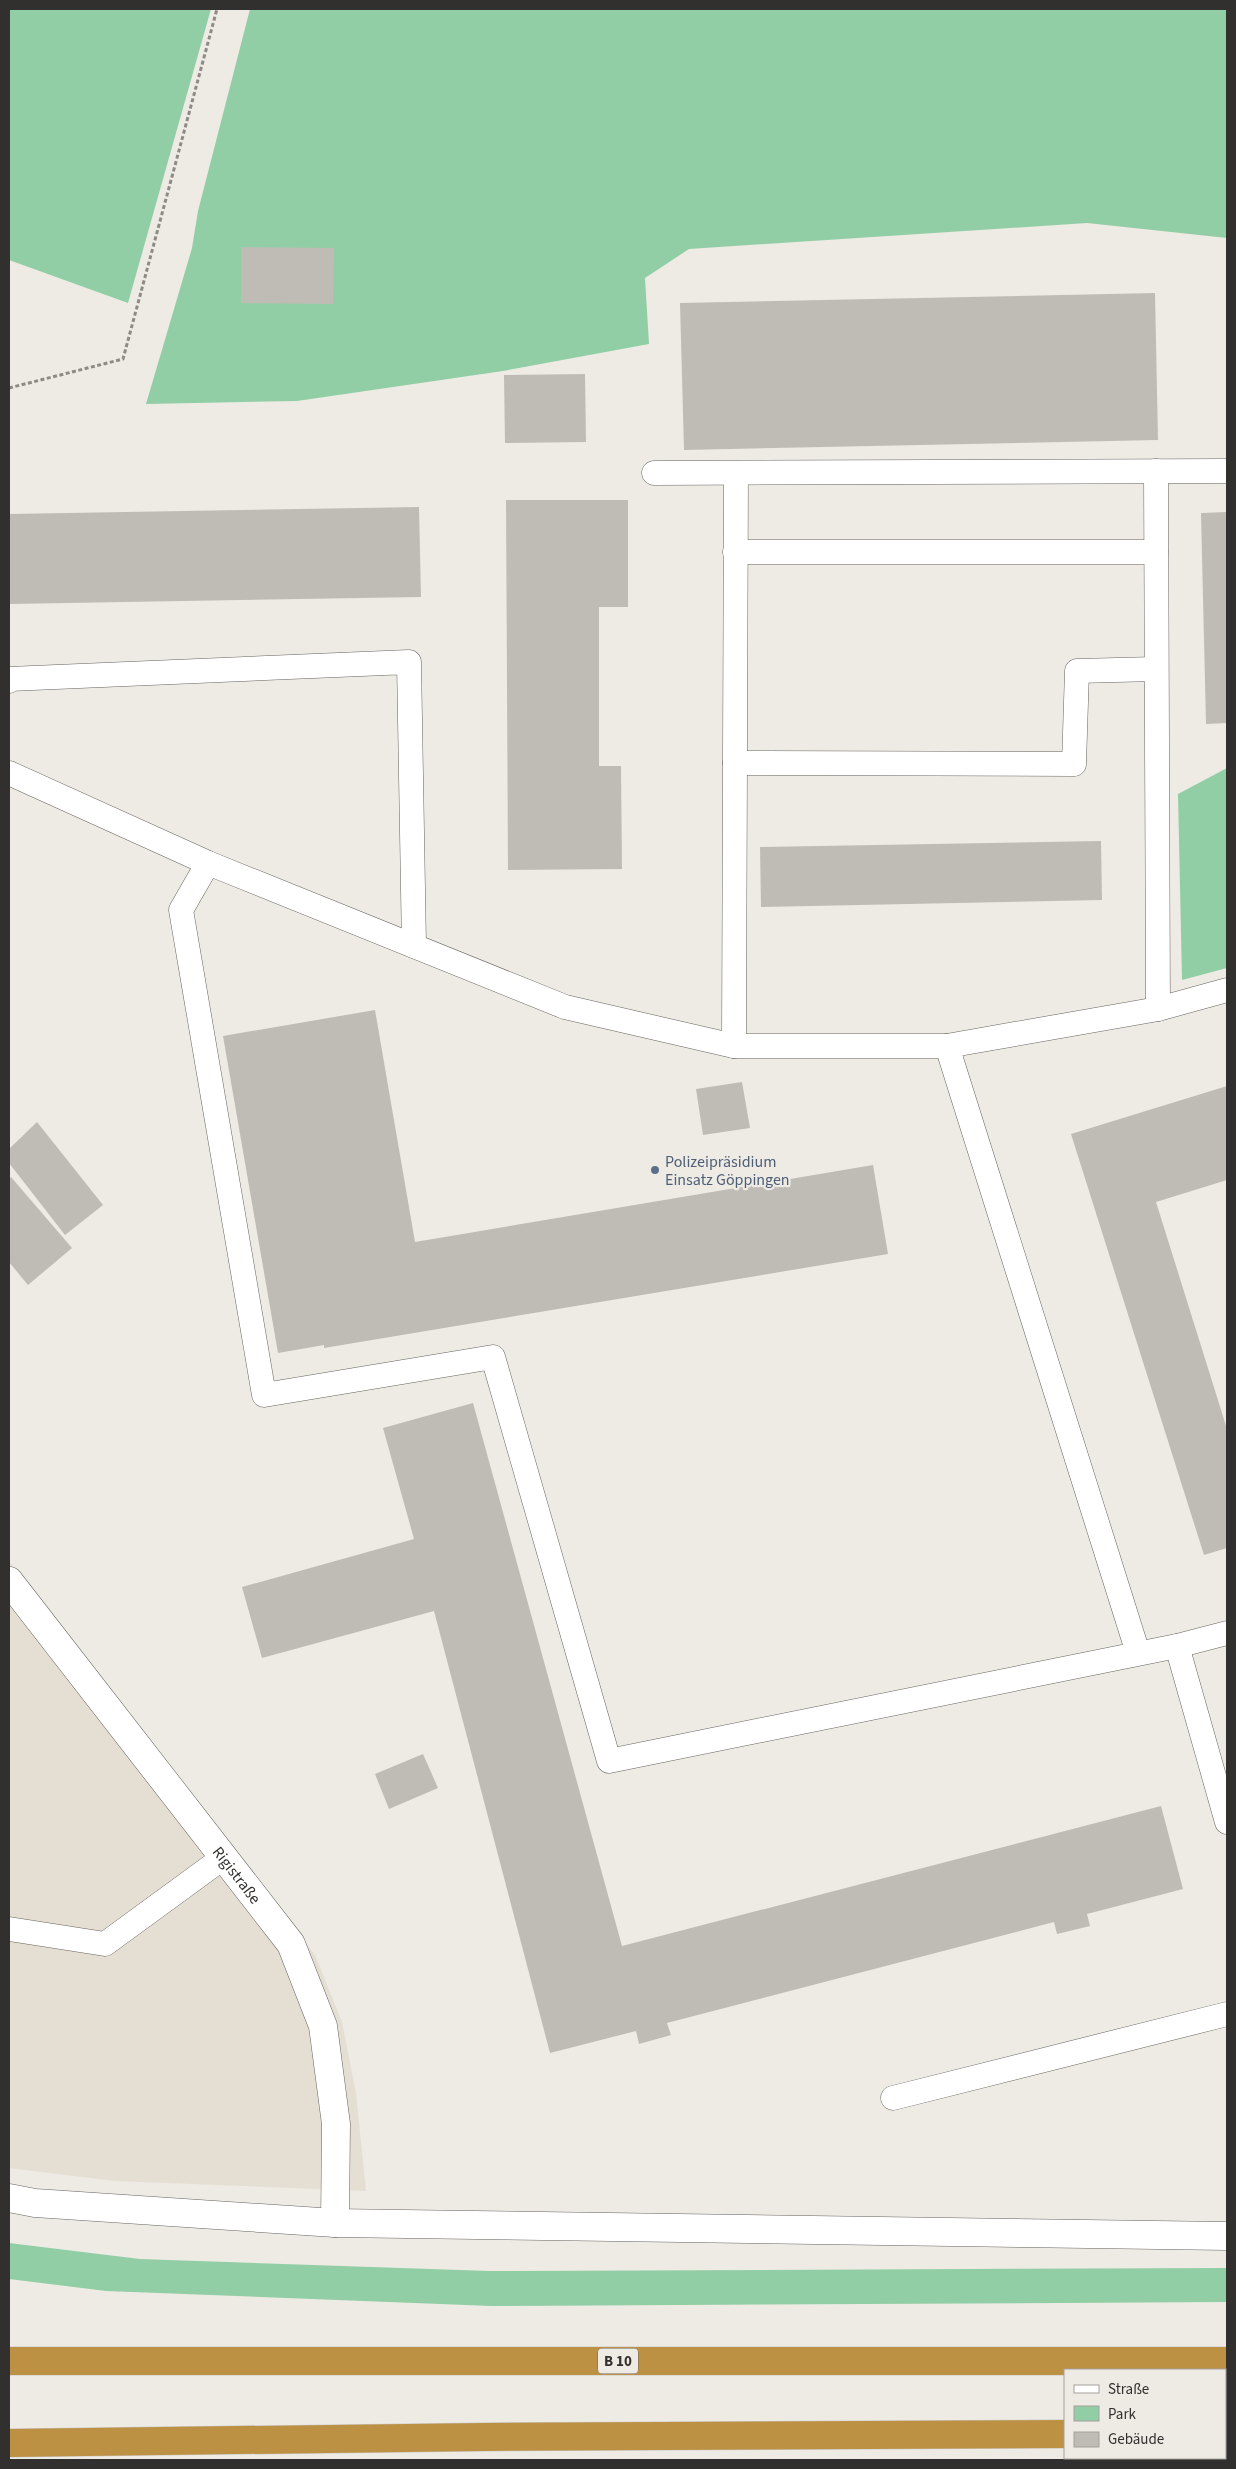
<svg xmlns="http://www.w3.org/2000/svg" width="1236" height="2469" font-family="'Source Sans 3',sans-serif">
	<rect width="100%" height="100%" fill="#eeebe5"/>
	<polygon fill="#e5ded2" points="9,1561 315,1955 342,2022 356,2093 366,2191 115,2181 9,2168"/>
	<g fill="#92cea5">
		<polygon points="9,9 211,9 128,303 9,260"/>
		<polygon points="250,9 1227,9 1227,238 1087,223 689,249 645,278 649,344 503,371 297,401 146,404 192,248 198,211"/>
		<polygon points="1227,768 1227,968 1182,980 1178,794"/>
		<polygon points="9,2243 140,2259 489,2271 1227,2268 1227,2302 491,2306 106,2291 9,2279"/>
	</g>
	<g fill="#bfbcb6">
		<polygon points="241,247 334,248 333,304 241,303"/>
		<polygon points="1155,293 1158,440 684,450 680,303"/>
		<polygon points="585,374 586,442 505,443 504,375"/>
		<polygon points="506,500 628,500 628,607 599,607 599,766 621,766 622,869 508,870"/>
		<polygon points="419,507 421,597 9,604 9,514"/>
		<polygon points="1227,512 1227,723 1206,724 1201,513"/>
		<polygon points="1101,841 1102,900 761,907 760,847"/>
		<polygon points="375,1010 415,1242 873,1165 888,1254 324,1348 324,1345 278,1353 223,1036"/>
		<polygon points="742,1082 750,1128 703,1135 696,1089"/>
		<polygon points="1227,1086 1227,1180 1156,1202 1227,1429 1227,1548 1204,1555 1071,1134"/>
		<polygon points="37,1122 103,1205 65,1235 9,1163 9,1149"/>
		<polygon points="11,1177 72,1248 28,1285 9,1262 9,1179"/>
		<polygon points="473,1403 622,1946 1161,1806 1183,1889 1087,1914 1090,1926 1057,1934 1054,1922 667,2023 671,2035 639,2044 636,2031 550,2053 434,1611 262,1658 242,1587 414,1539 383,1428"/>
		<polygon points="423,1754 438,1788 389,1809 375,1774"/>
	</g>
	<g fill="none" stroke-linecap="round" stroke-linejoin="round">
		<g stroke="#67645f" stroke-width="25">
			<g id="lane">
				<polyline points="1156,471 1158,1009"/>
				<polyline points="654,473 1227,471"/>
				<polyline points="735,552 1156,552"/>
				<polyline points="9,681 9,679 409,662 414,946"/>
				<polyline points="735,763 1074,764 1077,671 1156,669"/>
				<polyline points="9,773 208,863 565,1007 734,1046 947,1046"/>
				<polyline points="208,863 181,910 264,1395 493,1357 609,1761 1177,1646 1227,1633"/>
				<polyline points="734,1046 736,473"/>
				<polyline points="1177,1646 1227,1822"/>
				<polyline points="1138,1653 947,1046 1158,1009 1227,990"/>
				<polyline points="9,1929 105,1944 224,1857"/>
				<polyline points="893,2098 1227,2014"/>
			</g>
		</g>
		<g stroke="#67645f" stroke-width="29">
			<g id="street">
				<path id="s1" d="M9 1581 291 1944 323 2026 336 2124 335 2223"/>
			</g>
		</g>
		<g stroke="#67645f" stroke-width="29">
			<polyline id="secondary" points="9,2198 35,2203 335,2223 1227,2236"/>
		</g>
		<g stroke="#cac9c9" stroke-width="29">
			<g id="highway">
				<polyline points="9,2361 1227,2361"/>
				<polyline points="1225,2434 1227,2434"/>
				<polyline points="9,2443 483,2437 1065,2434"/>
			</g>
		</g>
		<polyline stroke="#8e8b87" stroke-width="3" stroke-dasharray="4 2.5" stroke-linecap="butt" points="9,388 123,359 217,9"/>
		<use href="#lane" stroke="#fff" stroke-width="24"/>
		<use href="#street" stroke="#fff" stroke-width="28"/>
		<use href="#secondary" stroke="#fff" stroke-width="28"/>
		<use href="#highway" stroke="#bd9144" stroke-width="28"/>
	</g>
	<circle fill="#5c6f8a" stroke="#eeebe5" stroke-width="2" cx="655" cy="1170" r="5"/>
	<g text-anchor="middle" stroke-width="4.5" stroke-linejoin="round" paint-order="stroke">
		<rect fill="#eeebe5" stroke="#6a6865" stroke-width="1" x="598" y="2348.5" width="40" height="25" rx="4"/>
		<g font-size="15" font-weight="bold" fill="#32302e">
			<text x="618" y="2366">B 10</text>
		</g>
		<g font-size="16" fill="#4e5e75" stroke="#eeebe5" text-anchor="start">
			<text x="665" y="1167">Polizeipräsidium<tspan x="665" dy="18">Einsatz Göppingen</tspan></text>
		</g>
		<g font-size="16" fill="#32302e" stroke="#eeebe5">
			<text dy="6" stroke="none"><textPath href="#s1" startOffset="372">Rigistraße</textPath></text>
		</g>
	</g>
	<rect width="1236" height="2469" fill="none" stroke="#32302e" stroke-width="20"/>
	<rect x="1064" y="2369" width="162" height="90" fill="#eeebe5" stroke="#a3a09c"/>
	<rect x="1074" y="2385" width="25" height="8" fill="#ffffff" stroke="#a3a09c"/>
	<text x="1108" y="2394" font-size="15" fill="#32302e">Straße</text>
	<rect x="1074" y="2406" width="25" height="15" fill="#92cea5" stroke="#a3a09c"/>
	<text x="1108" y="2419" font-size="15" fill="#32302e">Park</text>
	<rect x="1074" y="2432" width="25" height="15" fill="#bfbcb6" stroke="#a3a09c"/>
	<text x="1108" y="2444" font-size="15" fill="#32302e">Gebäude</text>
</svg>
